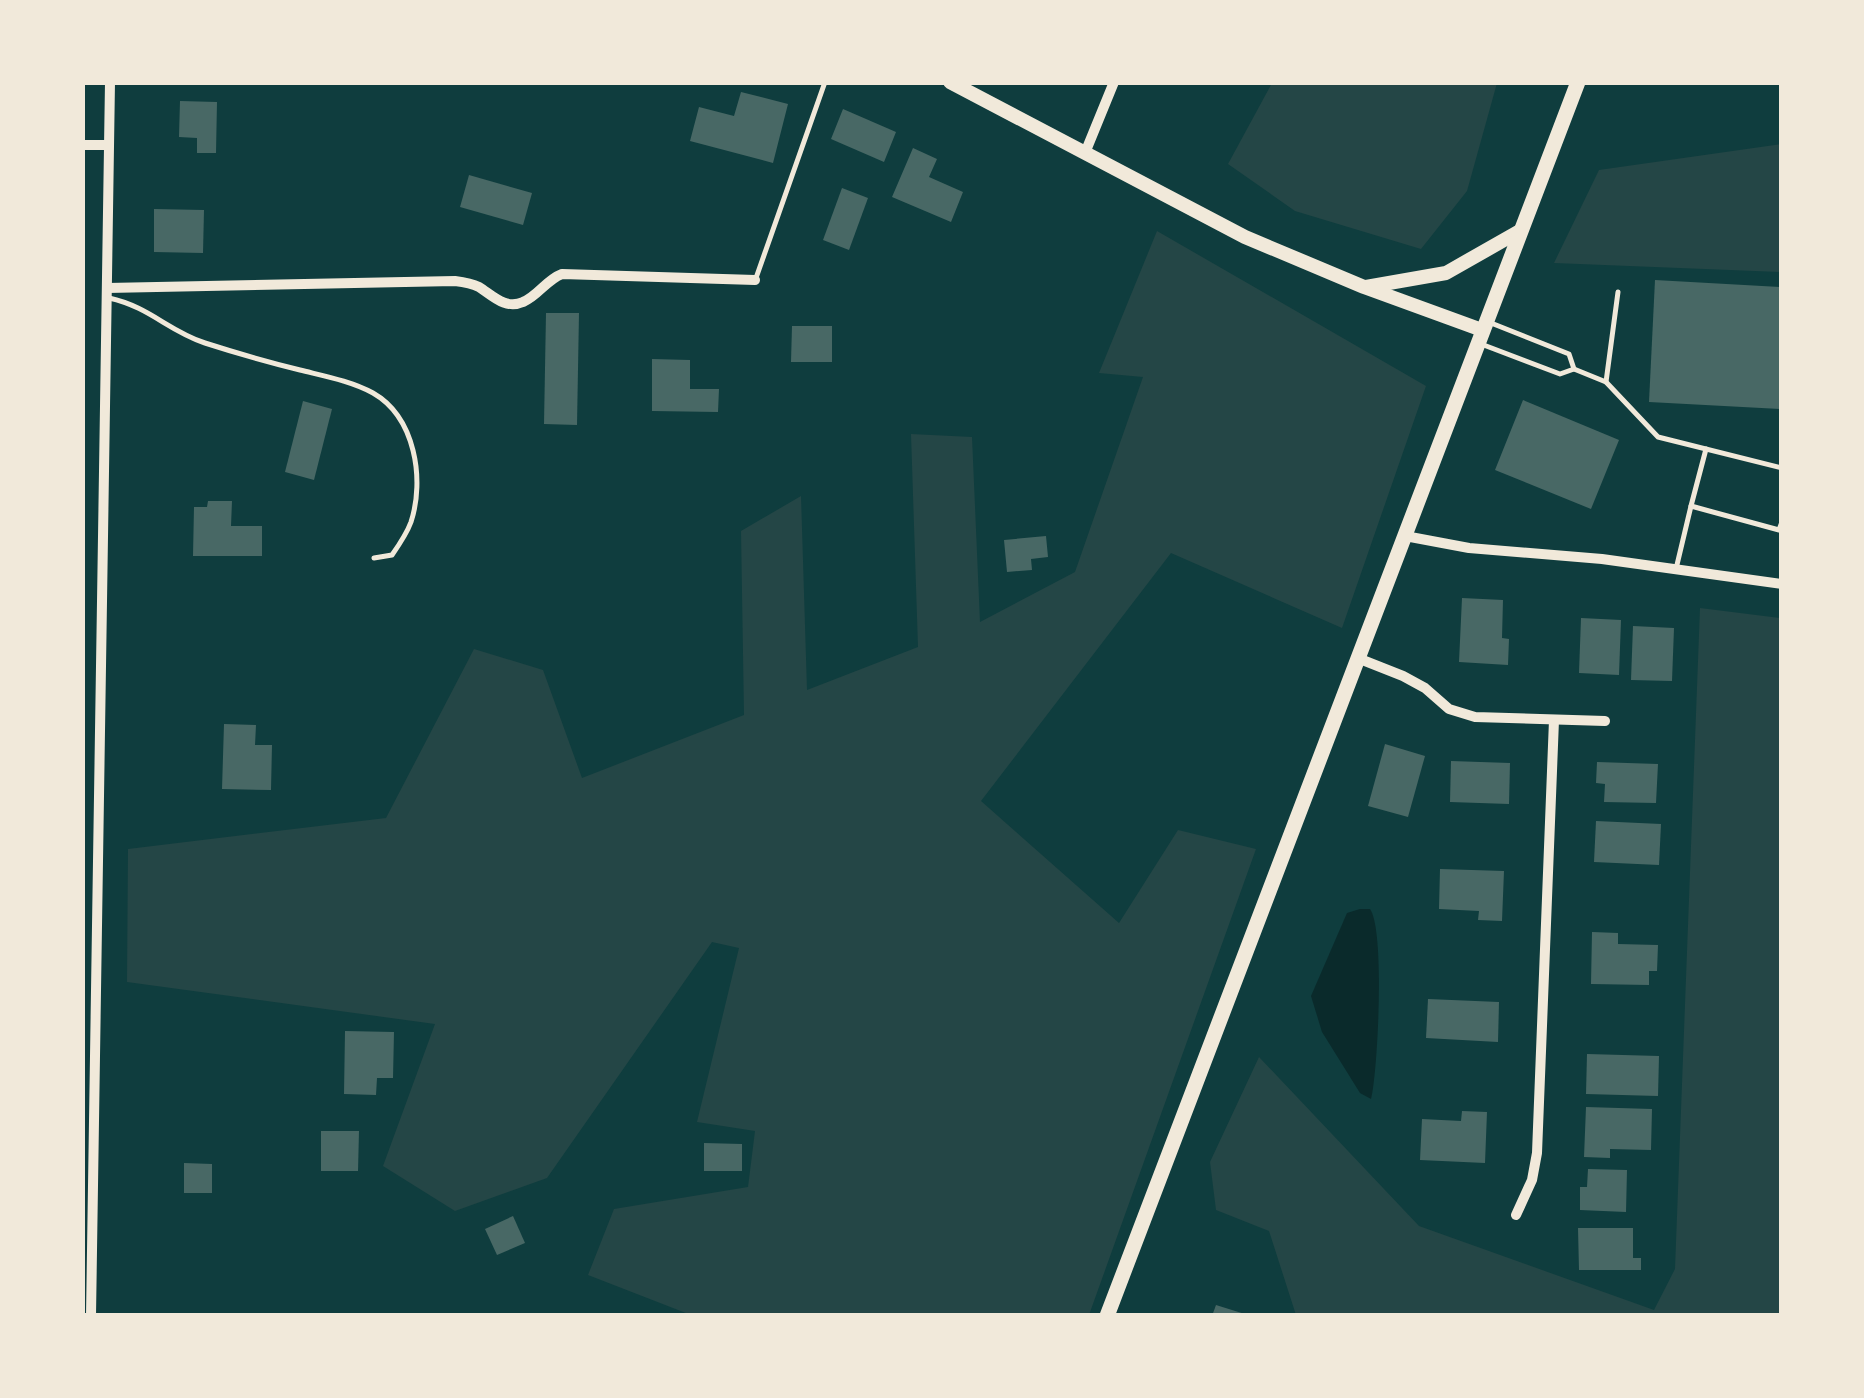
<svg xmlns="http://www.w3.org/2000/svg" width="1864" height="1398" font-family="Merriweather,serif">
	<rect width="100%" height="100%" fill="#0f3d3e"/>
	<g fill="#244646">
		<polygon points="1272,83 1272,82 1497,83 1467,191 1421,249 1295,211 1228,164"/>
		<polygon points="1781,144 1781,272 1554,263 1599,170"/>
		<polygon points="1157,231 1426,386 1342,628 1171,553 981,801 1119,923 1178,830 1256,849 1089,1315 691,1315 588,1275 614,1209 748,1187 755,1131 697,1122 739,948 712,942 547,1178 455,1211 383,1166 435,1024 127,982 128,849 386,818 474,649 543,670 582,778 744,715 741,531 801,496 807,690 918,647 911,434 972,437 980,622 1075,572 1143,377 1099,373"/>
		<polygon points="1700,608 1781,618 1781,1315 1296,1315 1269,1231 1216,1210 1210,1162 1259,1057 1419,1226 1654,1310 1675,1269"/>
	</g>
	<path fill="#0a2a2b" d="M1360 909H1370C1385 930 1378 1070 1371 1099L1360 1093 1322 1032 1311 996 1347 913Z"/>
	<g fill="#486865">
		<polygon points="741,92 788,104 773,163 690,141 699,107 734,116"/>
		<polygon points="180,101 217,102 216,153 197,153 197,138 179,137"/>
		<polygon points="843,109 896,132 884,162 831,139"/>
		<polygon points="913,148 937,159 929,177 963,192 951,222 892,197"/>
		<polygon points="469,175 532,193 523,225 460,207"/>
		<polygon points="842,188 868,198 849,250 823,240"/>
		<polygon points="154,209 204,210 203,253 154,252"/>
		<polygon points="1655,280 1782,287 1782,409 1649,402"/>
		<polygon points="546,313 579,313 577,425 544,424"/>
		<polygon points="792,326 832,326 832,362 791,362"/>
		<polygon points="652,359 690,360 690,389 719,389 718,412 652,411"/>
		<polygon points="1523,400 1619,440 1591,509 1495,470"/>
		<polygon points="303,401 332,409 314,480 285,472"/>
		<polygon points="208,501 232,501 231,526 262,526 262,556 193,556 194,507 207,507"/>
		<polygon points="1046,536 1048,557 1031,559 1032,570 1007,572 1004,540"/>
		<polygon points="1462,598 1503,600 1502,638 1509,639 1508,665 1459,662"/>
		<polygon points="1581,618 1621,620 1619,675 1579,673"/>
		<polygon points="1633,626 1674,628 1672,681 1631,680"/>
		<polygon points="224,724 256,725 255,745 272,745 271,790 222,789"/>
		<polygon points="1385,744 1425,756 1408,817 1368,806"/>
		<polygon points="1451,761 1510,763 1509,804 1450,802"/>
		<polygon points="1597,762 1658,764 1656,803 1604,802 1605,784 1596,783"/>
		<polygon points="1596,821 1661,824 1659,865 1594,862"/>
		<polygon points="1440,869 1504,871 1502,921 1478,920 1479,911 1439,909"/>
		<polygon points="1592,932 1618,933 1618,944 1658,945 1657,971 1649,971 1649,985 1591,984"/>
		<polygon points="1428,999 1499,1002 1498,1042 1426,1038"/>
		<polygon points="345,1031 394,1032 393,1078 377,1078 376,1095 344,1094"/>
		<polygon points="1587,1054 1659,1056 1658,1096 1586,1094"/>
		<polygon points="1586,1107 1652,1109 1651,1150 1610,1149 1610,1158 1584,1157"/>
		<polygon points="1462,1111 1487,1112 1485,1163 1420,1160 1422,1119 1461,1121"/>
		<polygon points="321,1131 359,1131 358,1171 321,1171"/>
		<polygon points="704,1143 742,1144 742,1171 704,1171"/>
		<polygon points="184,1163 212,1164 212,1193 184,1193"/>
		<polygon points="1588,1169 1627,1170 1626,1212 1580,1210 1580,1187 1587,1187"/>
		<polygon points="513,1216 525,1243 497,1255 485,1229"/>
		<polygon points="1578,1228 1633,1228 1633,1258 1641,1258 1641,1270 1579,1270"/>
		<polygon points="1216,1305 1248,1315 1248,1316 1212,1316"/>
	</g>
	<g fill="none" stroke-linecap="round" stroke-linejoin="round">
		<g stroke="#f1e9da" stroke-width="5">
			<polyline points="756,278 825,82"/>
			<polyline points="1618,292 1606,382 1658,437 1782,468"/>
			<path d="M109 298C150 307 168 331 205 343 236 353 268 362 300 370 324 376 351 381 373 393 415 417 425 479 411 522 407 533 399 545 392 555L374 558"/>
			<polyline points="1481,344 1560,374 1574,369 1569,354 1491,323"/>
			<polyline points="1574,369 1606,382"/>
			<polyline points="1691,506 1706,449"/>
			<polyline points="1676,569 1691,506 1779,530 1782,522"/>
		</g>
		<g stroke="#f1e9da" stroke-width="10">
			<polyline points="82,145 108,145"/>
			<polyline points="1085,153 1114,82"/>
			<path d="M107 288 455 281C463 282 471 283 479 287 492 295 505 310 523 302 538 296 546 280 562 274L755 280"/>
			<polyline points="1405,536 1469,548 1602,559 1782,584"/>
			<polyline points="1360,659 1403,676 1425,688 1449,709 1475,717 1605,721"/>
			<polyline points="1516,1215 1532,1180 1537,1153 1554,720"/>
			<polyline points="91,1316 110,82"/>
		</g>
		<g stroke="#f1e9da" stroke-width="14">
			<polyline points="950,82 1245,237 1364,287 1482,330"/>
			<polyline points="1366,287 1446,273 1518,232"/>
		</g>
		<polyline stroke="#f1e9da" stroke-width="15" points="1107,1316 1578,82"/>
	</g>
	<rect width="1864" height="1398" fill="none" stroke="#f1e9da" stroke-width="170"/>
</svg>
